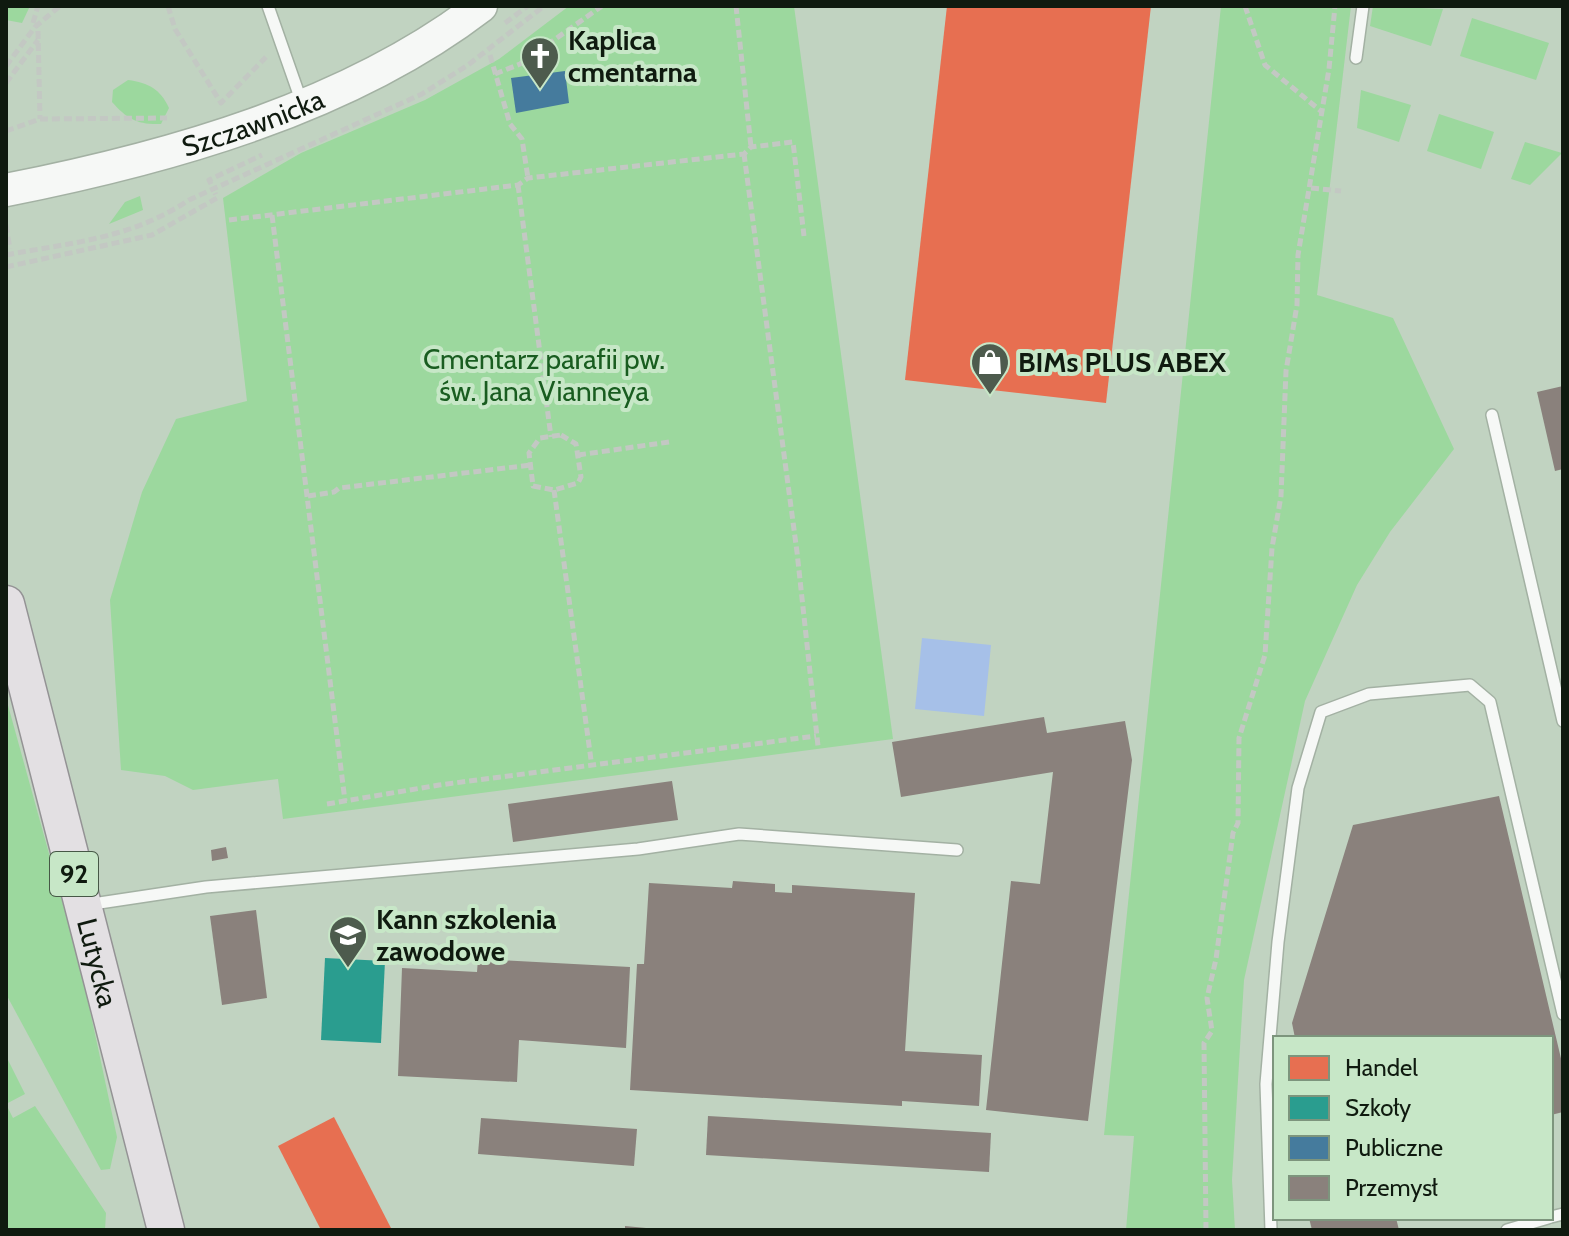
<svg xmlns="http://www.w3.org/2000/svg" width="1569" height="1236" font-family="Cabin,sans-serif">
	<rect width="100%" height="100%" fill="#c1d3c1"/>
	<g fill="#9cd89e">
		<polygon points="6,6 30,6 22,23 6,20"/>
		<polygon points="569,6 794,6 893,739 283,819 278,779 193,790 165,776 121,770 110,600 142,492 176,419 247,401 223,198 301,153 425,100 499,59"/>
		<polygon points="1221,6 1351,6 1317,295 1393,318 1454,449 1390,532 1357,585 1305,701 1244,980 1232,1180 1235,1230 1126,1230 1134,1136 1104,1135"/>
		<polygon points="1373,6 1443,9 1431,46 1370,26"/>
		<polygon points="1472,18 1549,43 1536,80 1460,56"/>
		<path d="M128 80C149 83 160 89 169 108L161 124C138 125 127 119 112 102L113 90Z"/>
		<polygon points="1361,90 1411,105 1399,142 1357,128"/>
		<polygon points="1439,114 1494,132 1481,169 1427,151"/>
		<polygon points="1525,142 1562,153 1530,185 1511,179"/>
		<polygon points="140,196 143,210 109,224 125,202"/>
		<polygon points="6,698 82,973 117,1137 110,1169 101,1170 6,994"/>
		<polygon points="6,1056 25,1094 6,1104 13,1118 35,1106 106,1213 105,1230 6,1230"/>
	</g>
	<polygon fill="#a6c0e8" points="922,638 991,645 984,716 915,709"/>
	<g fill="#e76f51">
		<polygon points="947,6 1151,6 1106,403 905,380"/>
		<polygon points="334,1117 392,1230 321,1230 278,1146"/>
	</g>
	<polygon fill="#2a9d8f" points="325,958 385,961 381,1043 321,1040"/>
	<polygon fill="#457b9d" points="565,71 569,103 516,113 511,78"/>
	<g fill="#8a817c">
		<polygon points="1563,386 1563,469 1555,471 1537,392"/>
		<polygon points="1044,717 1047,733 1125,721 1132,760 1088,1121 986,1110 1011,881 1040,884 1053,772 901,797 892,742"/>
		<polygon points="672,781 678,820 513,842 508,804"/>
		<polygon points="1499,796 1563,1067 1563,1112 1551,1115 1551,1038 1295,1038 1292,1023 1353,825"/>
		<polygon points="226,847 228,858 212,861 211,850"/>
		<polygon points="733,881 775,884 775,892 792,893 792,885 915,893 905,1051 982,1055 979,1106 902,1101 902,1106 630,1090 637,964 644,964 649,883 732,888"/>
		<polygon points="256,910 267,998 222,1005 210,916"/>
		<polygon points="478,959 630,967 626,1048 519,1040 517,1082 398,1076 402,968 477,972"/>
		<polygon points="708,1116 991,1133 989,1172 706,1155"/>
		<polygon points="481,1118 637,1129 634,1166 478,1154"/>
		<polygon points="1309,1218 1396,1218 1399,1230 1312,1230"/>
		<polygon points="625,1226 646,1228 646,1230 625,1230"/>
	</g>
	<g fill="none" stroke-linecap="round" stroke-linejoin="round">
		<g stroke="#a3b1a3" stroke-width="14">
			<g id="lane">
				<polyline points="268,6 302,103"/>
				<polyline points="1356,58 1363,6"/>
				<polyline points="1492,415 1563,721"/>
				<polyline points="86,905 206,887 638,849 739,834 957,850"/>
				<polyline points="1551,1217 1563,1214"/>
				<polyline points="1271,1230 1266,1084 1278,942 1298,788 1321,712 1369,694 1470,685 1490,702 1563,1014"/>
				<polyline points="1507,1230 1548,1218"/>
			</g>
		</g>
		<g stroke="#a3b1a3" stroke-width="35">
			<g id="secondary">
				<path id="s1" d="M6 190C168 158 348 108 481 6"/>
			</g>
		</g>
		<g stroke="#949395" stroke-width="39">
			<g id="primary">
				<path id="s2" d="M6 604 166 1230"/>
			</g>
		</g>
		<g stroke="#c3c8c3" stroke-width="5" stroke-dasharray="8 4" stroke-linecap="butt">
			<polyline points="168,6 175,29 221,103 266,57"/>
			<polyline points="736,6 751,147"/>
			<polyline points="1245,6 1265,65 1322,112"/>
			<polyline points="33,23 38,6"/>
			<polyline points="505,23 528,6"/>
			<polyline points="38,31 40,119"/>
			<polyline points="490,55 510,124 522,139 528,178"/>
			<polyline points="6,66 35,27 60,6"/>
			<polyline points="495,74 520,64 602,6"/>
			<polyline points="6,83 38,40"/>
			<polyline points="6,131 40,119 167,118"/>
			<polyline points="744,154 797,552 818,746"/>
			<polyline points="211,184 209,180 262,155"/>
			<polyline points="518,185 551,437"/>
			<polyline points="1311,188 1341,191"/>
			<polyline points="272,215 345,801"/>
			<polyline points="229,220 518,185 528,178 744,154 751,147 793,142 804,236"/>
			<polyline points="6,225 10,249"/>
			<path d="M6 255C74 242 130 239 189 200L422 94 468 65 544 6"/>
			<polyline points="6,267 152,235 217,198 215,193"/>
			<polygon points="561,435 576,444 581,477 578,483 554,490 533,486 529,453 540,438"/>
			<polyline points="578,455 669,442"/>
			<polyline points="554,490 592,767"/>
			<polyline points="308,496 334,492 339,488 531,465"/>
			<polyline points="327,804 439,785 816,736"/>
			<polyline points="1206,1230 1204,1043 1212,1031 1207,998 1216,959 1233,833 1238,823 1239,738 1265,655 1272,548 1281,496 1286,371 1297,305 1298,255 1329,69 1335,6"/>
		</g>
		<use href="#lane" stroke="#f6f8f6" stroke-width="11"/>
		<use href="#secondary" stroke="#f6f8f6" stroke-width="32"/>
		<use href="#primary" stroke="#e3e0e3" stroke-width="36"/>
	</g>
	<defs>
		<g id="church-pin" transform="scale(2)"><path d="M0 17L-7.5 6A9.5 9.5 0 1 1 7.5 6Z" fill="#4d5b4d" stroke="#c7e7c7"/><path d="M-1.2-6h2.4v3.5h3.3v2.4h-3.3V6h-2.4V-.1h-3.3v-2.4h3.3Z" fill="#fff"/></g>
		<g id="shop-pin" transform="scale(2)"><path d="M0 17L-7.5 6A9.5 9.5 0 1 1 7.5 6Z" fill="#4d5b4d" stroke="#c7e7c7"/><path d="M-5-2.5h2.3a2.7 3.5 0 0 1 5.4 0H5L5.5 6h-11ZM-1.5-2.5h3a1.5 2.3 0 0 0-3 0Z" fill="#fff"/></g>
		<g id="school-pin" transform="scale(2)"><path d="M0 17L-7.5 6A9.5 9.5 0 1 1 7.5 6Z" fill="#4d5b4d" stroke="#c7e7c7"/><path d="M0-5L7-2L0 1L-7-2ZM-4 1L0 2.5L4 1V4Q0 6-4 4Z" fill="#fff"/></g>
	</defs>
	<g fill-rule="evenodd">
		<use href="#church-pin" x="540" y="56"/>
		<use href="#shop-pin" x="990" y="362"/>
		<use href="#school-pin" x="348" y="935"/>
	</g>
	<g text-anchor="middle" stroke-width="8" stroke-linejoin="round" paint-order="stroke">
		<rect fill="#c7e7c7" stroke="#465846" stroke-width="2" x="50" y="852" width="48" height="44" rx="6"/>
		<g font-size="26" font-weight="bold" fill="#0f1a0f">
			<text x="74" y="883">92</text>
		</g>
		<g font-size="28" font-weight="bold" fill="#0f1a0f" stroke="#c7e7c7" text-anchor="start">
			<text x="568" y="50">Kaplica<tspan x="568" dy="32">cmentarna</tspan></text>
			<text x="1018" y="372">BIMs PLUS ABEX</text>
			<text x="376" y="929">Kann szkolenia<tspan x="376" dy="32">zawodowe</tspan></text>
		</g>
		<g font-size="28" fill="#0f1a0f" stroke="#c7e7c7">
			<text dy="10" stroke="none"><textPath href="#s1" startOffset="256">Szczawnicka</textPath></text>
			<text dy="10" stroke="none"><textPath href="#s2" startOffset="370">Lutycka</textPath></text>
		</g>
		<g font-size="28" fill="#195d20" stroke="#c7e7c7">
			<text x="544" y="369">Cmentarz parafii pw.<tspan x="544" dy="32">św. Jana Vianneya</tspan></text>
		</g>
	</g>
	<rect width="1569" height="1236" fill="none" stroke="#0f1a0f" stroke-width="16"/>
	<rect x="1273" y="1036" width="280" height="184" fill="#c7e7c7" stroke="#7d957d" stroke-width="2"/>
	<rect x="1289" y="1056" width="40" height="24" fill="#e76f51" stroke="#7d957d" stroke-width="2"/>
	<text x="1345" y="1076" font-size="24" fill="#0f1a0f">Handel</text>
	<rect x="1289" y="1096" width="40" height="24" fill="#2a9d8f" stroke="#7d957d" stroke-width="2"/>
	<text x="1345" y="1116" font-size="24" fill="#0f1a0f">Szkoły</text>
	<rect x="1289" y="1136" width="40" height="24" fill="#457b9d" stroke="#7d957d" stroke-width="2"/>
	<text x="1345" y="1156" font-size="24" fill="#0f1a0f">Publiczne</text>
	<rect x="1289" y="1176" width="40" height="24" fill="#8a817c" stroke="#7d957d" stroke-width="2"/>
	<text x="1345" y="1196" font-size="24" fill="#0f1a0f">Przemysł</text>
</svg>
